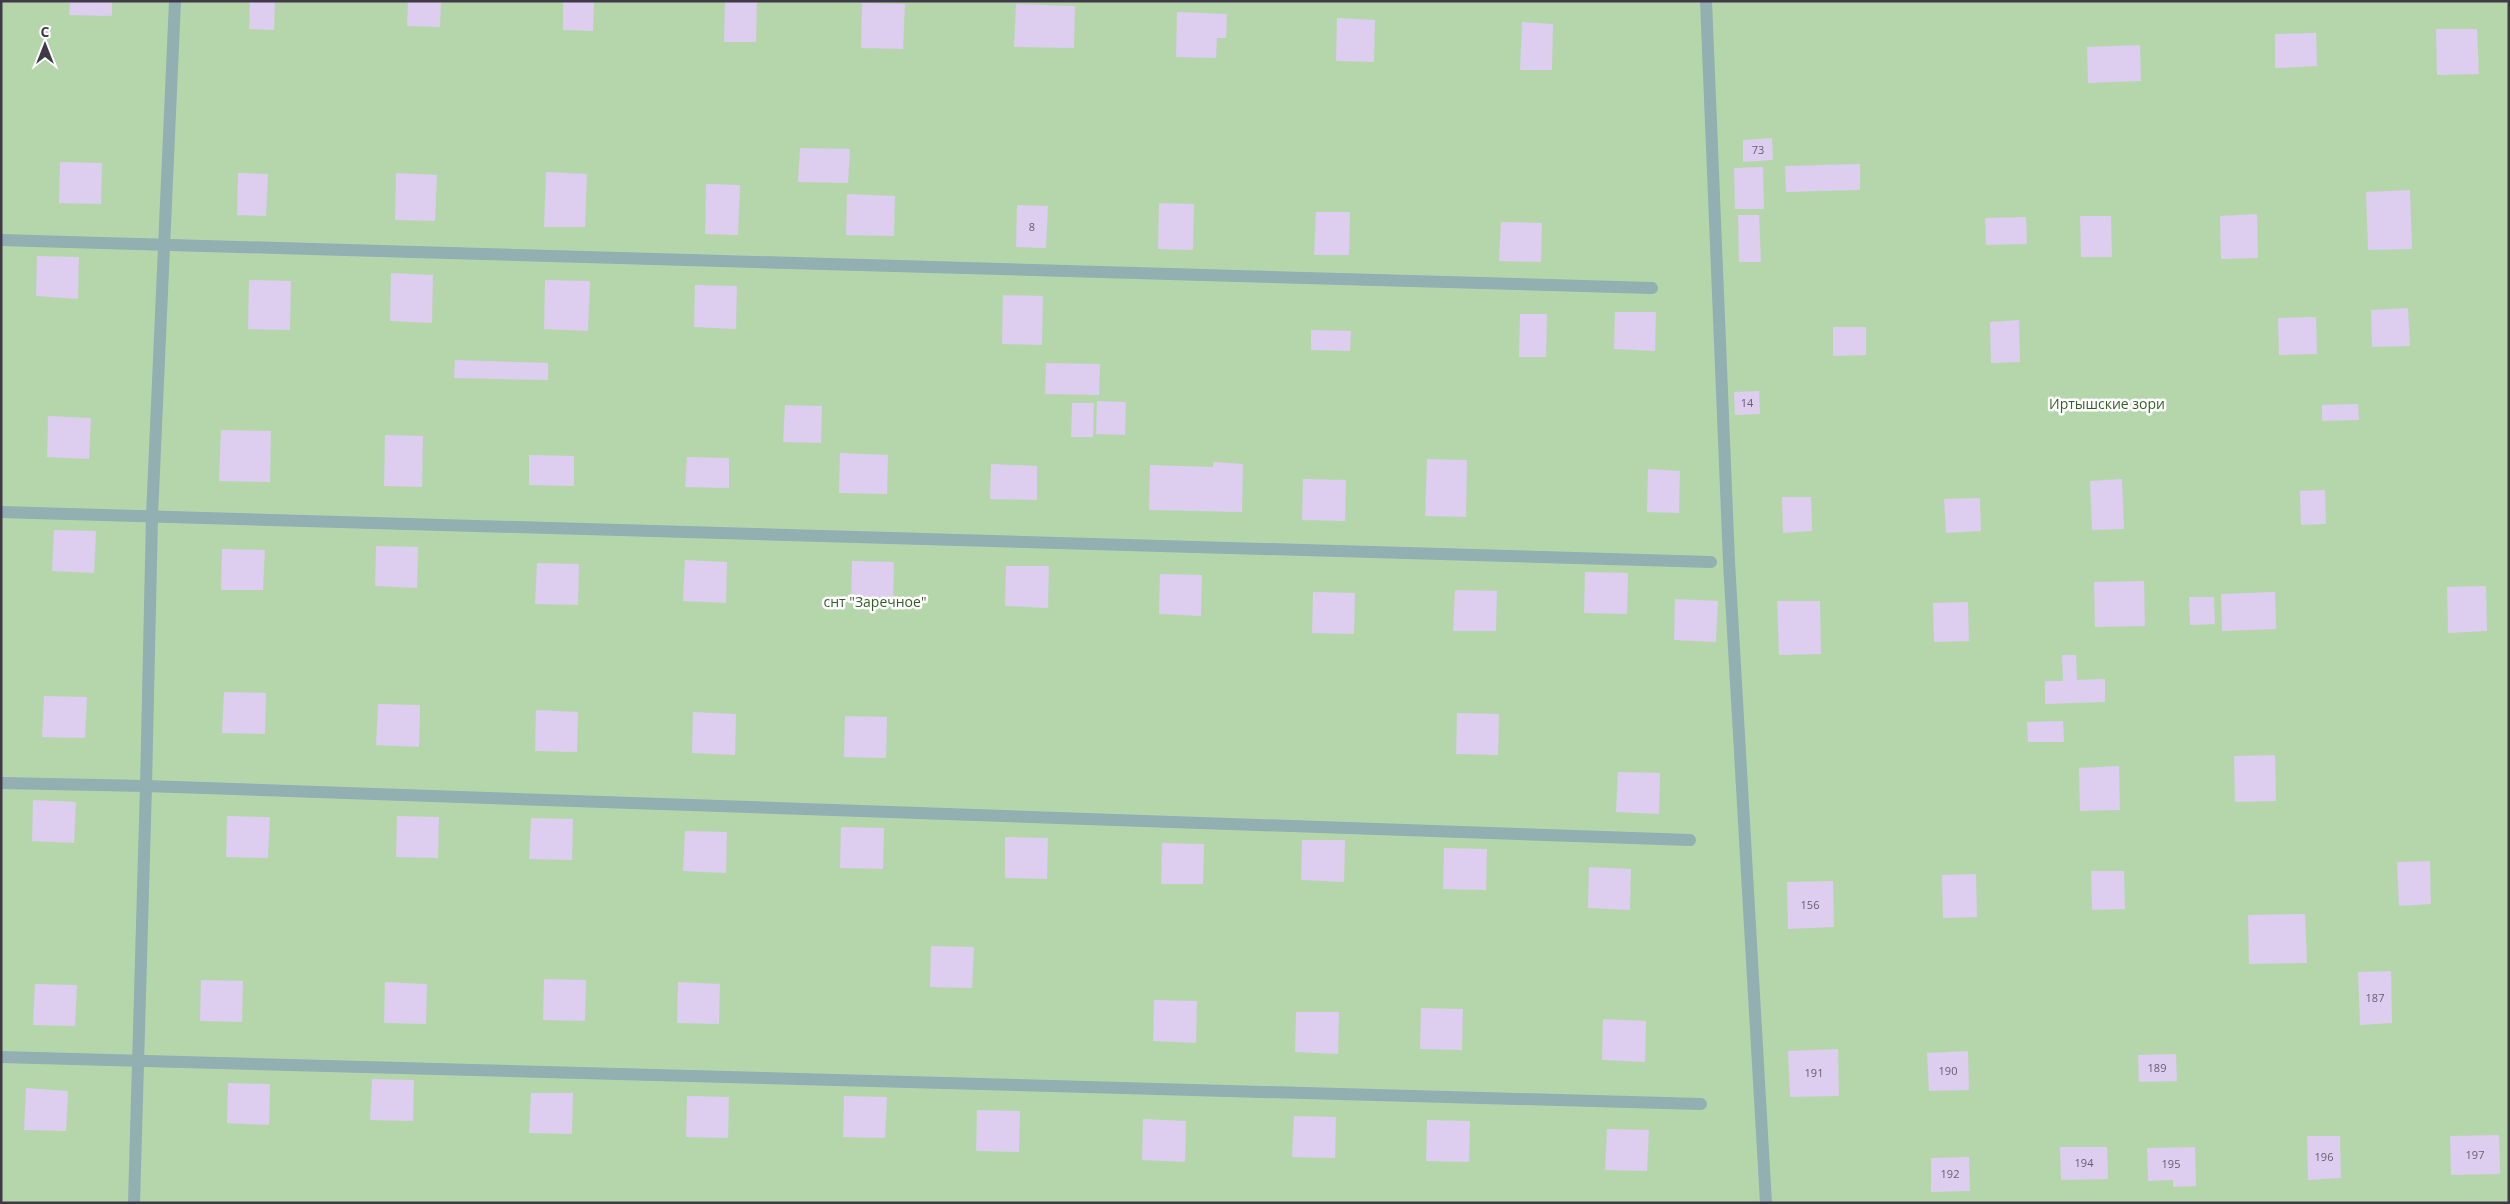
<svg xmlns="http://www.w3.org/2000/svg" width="2510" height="1204" font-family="'Open Sans',sans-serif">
	<rect width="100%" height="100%" fill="#f9f6fd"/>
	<rect fill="#b5d6ab" x="1" y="1" width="2508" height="1202"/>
	<g fill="#ddcdee">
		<polygon points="70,1 112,1 112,16 69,15"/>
		<polygon points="250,1 275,1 274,30 249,29"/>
		<polygon points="408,1 441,1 440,27 407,26"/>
		<polygon points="563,1 594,1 593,31 563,30"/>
		<polygon points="725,1 757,1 756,42 724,42"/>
		<polygon points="862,3 905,4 903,49 861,48"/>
		<polygon points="1016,4 1075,6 1074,48 1014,47"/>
		<polygon points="1177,12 1227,14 1226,38 1217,38 1216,58 1176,57"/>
		<polygon points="1337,18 1375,20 1374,62 1336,61"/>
		<polygon points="1522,22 1553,24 1552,70 1520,70"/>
		<polygon points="2436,29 2477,29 2479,74 2437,75"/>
		<polygon points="2316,33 2317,66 2275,68 2275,34"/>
		<polygon points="2140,45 2141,81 2088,83 2087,47"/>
		<polygon points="1772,138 1773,160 1743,162 1743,140"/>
		<polygon points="800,148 850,149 848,183 798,182"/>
		<polygon points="60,162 102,163 101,204 59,203"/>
		<polygon points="1860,164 1860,190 1786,192 1785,166"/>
		<polygon points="1763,167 1764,209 1735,209 1734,168"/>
		<polygon points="546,172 587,174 585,227 544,227"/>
		<polygon points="238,173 268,174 266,216 237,215"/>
		<polygon points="396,173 437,175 435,221 395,220"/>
		<polygon points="706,184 740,185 738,235 705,234"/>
		<polygon points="2410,190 2412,249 2368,250 2366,192"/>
		<polygon points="847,194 895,196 894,236 846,235"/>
		<polygon points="1159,203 1194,204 1193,250 1158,249"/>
		<polygon points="1017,205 1048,206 1046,248 1016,247"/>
		<polygon points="1316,212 1350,212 1349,255 1314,255"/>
		<polygon points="2257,214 2258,258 2221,259 2220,216"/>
		<polygon points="1738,215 1759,215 1761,262 1739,262"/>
		<polygon points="2080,216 2111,216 2112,257 2081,257"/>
		<polygon points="2026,217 2027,244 1986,245 1985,218"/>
		<polygon points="1501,222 1542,223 1541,262 1499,261"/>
		<polygon points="37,256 79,257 78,299 36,296"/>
		<polygon points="391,273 433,275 432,323 390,321"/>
		<polygon points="249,280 291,281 290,330 248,329"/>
		<polygon points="545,280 590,281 588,331 544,329"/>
		<polygon points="695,285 737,286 736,329 694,327"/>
		<polygon points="1003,295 1043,296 1042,345 1002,344"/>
		<polygon points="2408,308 2410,346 2372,347 2371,310"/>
		<polygon points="1615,312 1656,312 1655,351 1614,349"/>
		<polygon points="1520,314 1547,314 1546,357 1519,357"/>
		<polygon points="2316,317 2317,354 2279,355 2278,318"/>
		<polygon points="2019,320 2020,362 1991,363 1990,322"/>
		<polygon points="1833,327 1866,327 1866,355 1833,356"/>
		<polygon points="1311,330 1351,331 1350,351 1311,350"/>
		<polygon points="455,360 548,363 548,380 454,378"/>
		<polygon points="1046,363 1100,364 1099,395 1045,394"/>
		<polygon points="1759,391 1760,414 1735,415 1734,392"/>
		<polygon points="1097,401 1126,402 1125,435 1096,434"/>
		<polygon points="1072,403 1094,403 1093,437 1071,437"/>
		<polygon points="2358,404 2359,420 2322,421 2322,405"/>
		<polygon points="785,405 822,406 821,443 783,442"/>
		<polygon points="48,416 91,418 89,459 47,457"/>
		<polygon points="221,430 271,431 270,482 219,481"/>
		<polygon points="385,435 423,436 422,487 384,486"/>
		<polygon points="840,453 888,455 887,494 839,493"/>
		<polygon points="529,455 574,456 574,486 529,485"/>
		<polygon points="687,457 729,458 729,488 685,487"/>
		<polygon points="1427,459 1467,460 1466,517 1425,516"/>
		<polygon points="1213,462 1243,464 1242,512 1149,510 1150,465 1213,467"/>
		<polygon points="991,464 1037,466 1037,500 990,499"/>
		<polygon points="1648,469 1680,471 1679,513 1647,512"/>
		<polygon points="1303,479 1346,480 1345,521 1302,520"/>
		<polygon points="2122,479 2124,529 2092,530 2090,481"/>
		<polygon points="2325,490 2326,524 2301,525 2300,491"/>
		<polygon points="1782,497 1811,497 1812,531 1783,533"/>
		<polygon points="1980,498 1981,531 1946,533 1944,499"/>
		<polygon points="54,530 96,531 94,573 52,571"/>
		<polygon points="376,546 418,547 417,588 375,586"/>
		<polygon points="222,549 265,550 263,590 221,590"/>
		<polygon points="685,560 727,562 726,603 683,601"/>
		<polygon points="852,561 894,562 893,603 851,602"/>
		<polygon points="537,563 579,564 578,605 535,604"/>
		<polygon points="1006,566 1049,566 1048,608 1005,606"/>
		<polygon points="1585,572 1628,573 1627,614 1584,613"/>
		<polygon points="1160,574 1202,575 1201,616 1159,614"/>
		<polygon points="2144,581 2145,626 2095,627 2094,582"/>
		<polygon points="2486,586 2487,631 2448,633 2447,587"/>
		<polygon points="1455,590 1497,591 1496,631 1453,631"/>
		<polygon points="1313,592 1355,593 1354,634 1312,633"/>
		<polygon points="2275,592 2276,629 2222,631 2221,594"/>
		<polygon points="2189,597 2214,597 2215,624 2190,625"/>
		<polygon points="1675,599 1718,601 1716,642 1674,640"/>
		<polygon points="1777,601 1820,601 1821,654 1779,655"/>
		<polygon points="1968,602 1969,641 1934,642 1933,603"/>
		<polygon points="2062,655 2076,655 2077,680 2105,679 2105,702 2045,704 2045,681 2063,681"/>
		<polygon points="224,692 266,693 265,734 222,733"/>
		<polygon points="44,696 87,697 85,738 42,737"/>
		<polygon points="378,704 420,705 419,747 376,745"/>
		<polygon points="536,710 578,712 577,752 535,751"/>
		<polygon points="693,712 736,714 735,755 692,753"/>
		<polygon points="1457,713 1499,714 1498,755 1456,754"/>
		<polygon points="845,716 887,717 886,758 844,757"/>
		<polygon points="2063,721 2064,742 2028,742 2027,722"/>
		<polygon points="2275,755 2276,801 2235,802 2234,756"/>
		<polygon points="2119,766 2120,810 2080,811 2079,768"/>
		<polygon points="1618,772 1660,773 1659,814 1616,812"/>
		<polygon points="33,800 76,802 74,843 32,841"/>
		<polygon points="227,816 270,817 268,858 226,857"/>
		<polygon points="397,816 439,817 438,858 396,857"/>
		<polygon points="531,818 573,819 572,860 529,859"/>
		<polygon points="841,827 884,828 883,869 840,868"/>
		<polygon points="685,831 727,832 726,873 683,871"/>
		<polygon points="1005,837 1048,838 1047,879 1005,878"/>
		<polygon points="1302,840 1345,840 1344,882 1301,880"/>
		<polygon points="1162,843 1204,844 1203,884 1161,884"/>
		<polygon points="1444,848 1487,849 1486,890 1443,889"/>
		<polygon points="2430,861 2431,904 2399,906 2397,862"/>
		<polygon points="1589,867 1631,869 1630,910 1588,908"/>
		<polygon points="2091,871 2124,871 2125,909 2092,910"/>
		<polygon points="1976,874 1977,917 1943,918 1942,875"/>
		<polygon points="1833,881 1834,927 1788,929 1787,882"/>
		<polygon points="2305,914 2307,963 2249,964 2248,915"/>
		<polygon points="931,946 974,947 972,988 930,987"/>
		<polygon points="2391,971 2392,1023 2360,1025 2358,972"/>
		<polygon points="544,979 586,980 585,1021 543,1020"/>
		<polygon points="201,980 243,981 242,1022 200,1021"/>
		<polygon points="385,982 427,984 426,1024 384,1023"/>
		<polygon points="678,982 720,984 719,1024 677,1023"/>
		<polygon points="35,984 77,985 75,1026 33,1025"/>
		<polygon points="1154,1000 1197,1001 1196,1043 1153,1041"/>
		<polygon points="1421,1008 1463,1009 1462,1050 1420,1049"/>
		<polygon points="1296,1012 1339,1012 1338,1054 1295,1052"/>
		<polygon points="1603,1019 1646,1021 1645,1062 1602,1060"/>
		<polygon points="1838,1049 1839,1096 1790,1097 1788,1051"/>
		<polygon points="1968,1051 1969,1090 1929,1091 1927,1053"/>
		<polygon points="2176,1054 2177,1081 2139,1082 2138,1055"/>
		<polygon points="372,1079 414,1080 413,1121 370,1120"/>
		<polygon points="228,1083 270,1084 269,1125 227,1123"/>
		<polygon points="26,1088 68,1091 66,1131 24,1130"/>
		<polygon points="531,1093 573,1093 572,1134 529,1133"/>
		<polygon points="687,1096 729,1097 728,1138 686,1137"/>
		<polygon points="844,1096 887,1097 885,1138 843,1137"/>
		<polygon points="977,1110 1020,1111 1019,1152 976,1151"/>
		<polygon points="1294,1116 1336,1117 1335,1158 1292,1157"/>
		<polygon points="1143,1119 1186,1121 1185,1162 1142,1160"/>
		<polygon points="1427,1120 1470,1121 1469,1162 1426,1161"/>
		<polygon points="1607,1129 1649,1130 1647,1171 1605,1170"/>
		<polygon points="2499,1135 2500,1174 2451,1175 2450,1136"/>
		<polygon points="2307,1136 2340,1136 2341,1178 2308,1180"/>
		<polygon points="2060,1147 2107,1147 2108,1179 2061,1180"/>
		<polygon points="2195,1147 2196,1186 2173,1187 2173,1180 2148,1181 2147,1148"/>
		<polygon points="1969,1157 1970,1191 1931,1192 1931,1158"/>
	</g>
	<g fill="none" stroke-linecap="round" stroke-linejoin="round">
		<g stroke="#92afb1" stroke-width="12">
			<polyline points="1,240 1652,288"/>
			<polyline points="1,783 146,786 1690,840"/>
			<polyline points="1,1057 1701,1104"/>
			<polyline points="134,1203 146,786 152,516 175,1"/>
		</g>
		<g stroke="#92afb1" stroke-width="12">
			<polyline points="1706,1 1729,562 1766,1203"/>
			<polyline points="1,512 1711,562"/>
		</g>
	</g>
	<g text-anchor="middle" stroke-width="5" stroke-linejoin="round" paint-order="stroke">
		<g font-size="11" fill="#675e71">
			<text x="1758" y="154">73</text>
			<text x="1032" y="231">8</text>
			<text x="1747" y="407">14</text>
			<text x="1810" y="909">156</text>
			<text x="2375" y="1002">187</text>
			<text x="2157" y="1072">189</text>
			<text x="1948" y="1075">190</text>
			<text x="1814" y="1077">191</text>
			<text x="2475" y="1159">197</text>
			<text x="2324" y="1161">196</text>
			<text x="2084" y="1167">194</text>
			<text x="2171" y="1168">195</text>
			<text x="1950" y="1178">192</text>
		</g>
		<g font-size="14" fill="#335f25" stroke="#fff">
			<text x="2107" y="409">Иртышские зори</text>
			<text x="875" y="607">снт "Заречное"</text>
		</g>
	</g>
	<rect width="2510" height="1204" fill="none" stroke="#403947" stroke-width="5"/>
	<g transform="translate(45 45)" stroke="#ffffff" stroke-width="4" paint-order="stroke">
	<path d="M0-4L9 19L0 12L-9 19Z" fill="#403947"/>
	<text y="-8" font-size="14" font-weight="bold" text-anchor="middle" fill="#403947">С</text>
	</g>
</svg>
